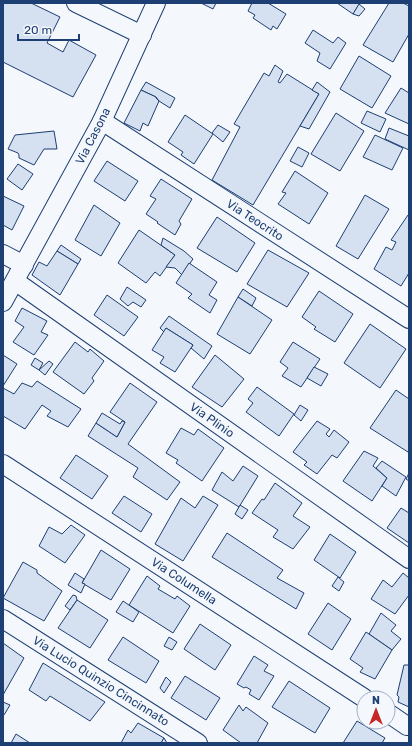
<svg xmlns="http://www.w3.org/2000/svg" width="412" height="746" font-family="Rubik,sans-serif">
	<rect width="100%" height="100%" fill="#f4f7fb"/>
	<g fill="#d5e0f0" stroke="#1d3f73">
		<polygon points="3,3 31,3 60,17 47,43 63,52 69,40 96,55 73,97 3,62"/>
		<polygon points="201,3 216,3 213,9"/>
		<polygon points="252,3 268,3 286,14 277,29 273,26 271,30 253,18 255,15 248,11"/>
		<polygon points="337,3 360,3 353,14"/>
		<polygon points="389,3 403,3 409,6 409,34 393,62 363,45"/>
		<polygon points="359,4 365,9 359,16 353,14"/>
		<polygon points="313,30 333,43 338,37 346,43 330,69 317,61 320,53 305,43"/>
		<polygon points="359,56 391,76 372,108 340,89"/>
		<polygon points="275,65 283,71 278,82 280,83 287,74 319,94 253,205 212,180 240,127 234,124 264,73 269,76"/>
		<polygon points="146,82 175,98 170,108 159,101 156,97 141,90"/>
		<polygon points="317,82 330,92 309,129 300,126 319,94 312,90"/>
		<polygon points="401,88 409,93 409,124 385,113"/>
		<polygon points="141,90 156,97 156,98 159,101 148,126 143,123 140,131 124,123"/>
		<polygon points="367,111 386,119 380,132 361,123"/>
		<polygon points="336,113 364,131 340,171 311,154"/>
		<polygon points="185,115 213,134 194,164 181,155 183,152 168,142"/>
		<polygon points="218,125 230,132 223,142 212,133"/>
		<polygon points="389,128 409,136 409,150 385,139"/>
		<polygon points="54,131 57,149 44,149 34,165 19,158 19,155 18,153 8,149 15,135"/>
		<polygon points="375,135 403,148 392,170 363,157"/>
		<polygon points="298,147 309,153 302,167 290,161"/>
		<polygon points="107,161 138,181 125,201 94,181"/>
		<polygon points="18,164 33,174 22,190 7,179"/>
		<polygon points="295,171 328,193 309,224 278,204 286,193 282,192"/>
		<polygon points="161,179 192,199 179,221 181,224 175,235 157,223 158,222 146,214 156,199 150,196"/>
		<polygon points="365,195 389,209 358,259 336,246"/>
		<polygon points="3,196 24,206 12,230 3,225"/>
		<polygon points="94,205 120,223 101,256 75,240"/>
		<polygon points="408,215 409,215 409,273 401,286 374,269 386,247 392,250 396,242 391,240"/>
		<polygon points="217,217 255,243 237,272 197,248"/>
		<polygon points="139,230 175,255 160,276 155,272 146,283 118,263"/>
		<polygon points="163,238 184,251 193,259 182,275 175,268 166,267 175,255 161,245"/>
		<polygon points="61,245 81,259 78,264 57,251"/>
		<polygon points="268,250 309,273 287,307 247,284"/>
		<polygon points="57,251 78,264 60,295 32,275 39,262 47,266"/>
		<polygon points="189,263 217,282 209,295 217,300 210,313 188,298 192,294 176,283"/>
		<polygon points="127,287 146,300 141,307 133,302 128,306 120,299"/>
		<polygon points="243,289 256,298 252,306 238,297"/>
		<polygon points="319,291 353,314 335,342 314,329 316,327 302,317"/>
		<polygon points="107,295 138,317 124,336 94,315"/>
		<polygon points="238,297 272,320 250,354 217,334"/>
		<polygon points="22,308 47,321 41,332 48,335 34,355 13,342 24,327 15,321"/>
		<polygon points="169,316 212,346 204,359 191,348 193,345 166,328 164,332 160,328"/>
		<polygon points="370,324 406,349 380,388 344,363"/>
		<polygon points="166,328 193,345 175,372 160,363 164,357 152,350"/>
		<polygon points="75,342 88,352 90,349 104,361 92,378 94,381 84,394 53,372"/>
		<polygon points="293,342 320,359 301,387 282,376 288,368 280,362"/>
		<polygon points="3,355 17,364 3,386"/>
		<polygon points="215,355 244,379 222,407 192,387"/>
		<polygon points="35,358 43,363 39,370 31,365"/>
		<polygon points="49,361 53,364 45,375 39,370"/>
		<polygon points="314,367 328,374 321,386 307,378"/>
		<polygon points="37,381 81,409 68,427 47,416 51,411 42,405 25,429 3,416 3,388 14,394 22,383 32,387"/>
		<polygon points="130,383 157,402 128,444 180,482 167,500 133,477 138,468 88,436 96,423 117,437 125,422 110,412"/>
		<polygon points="257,387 294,414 279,436 246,412 253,403 248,399"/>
		<polygon points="396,390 409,399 409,450 408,452 370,428"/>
		<polygon points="300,405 308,410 301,421 294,415"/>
		<polygon points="102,413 120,424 122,421 125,422 117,437 96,423"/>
		<polygon points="317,421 330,429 326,434 329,437 334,430 349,442 337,458 332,455 317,474 304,465 307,462 293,452"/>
		<polygon points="181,428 194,435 198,429 224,448 202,481 176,463 178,460 166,453"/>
		<polygon points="364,451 378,458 373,466 387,478 372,501 343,481"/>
		<polygon points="76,455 108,476 92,499 60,478"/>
		<polygon points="382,461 406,477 396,496 382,486 387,478 376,468"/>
		<polygon points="243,466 258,476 239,507 212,490 222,472 233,481"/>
		<polygon points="409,473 409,481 406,479"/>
		<polygon points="275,483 302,503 293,516 310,527 293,549 273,537 278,530 252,513 262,499 264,500"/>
		<polygon points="124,496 152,514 141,532 112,513"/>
		<polygon points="203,496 218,505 183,561 155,544 181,498 195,508"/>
		<polygon points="240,505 248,510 242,519 235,514"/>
		<polygon points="401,508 409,513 409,543 387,528"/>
		<polygon points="71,525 85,535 65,563 39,546 49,527 62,534"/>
		<polygon points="227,533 283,570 277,578 304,593 296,609 212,557"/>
		<polygon points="330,534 356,552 340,578 314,560"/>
		<polygon points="101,550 130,569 111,600 82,583"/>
		<polygon points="23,562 37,570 37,573 62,591 44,621 3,598"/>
		<polygon points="75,573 84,579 82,583 85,584 81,593 68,585"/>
		<polygon points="403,573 409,578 409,595 395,614 371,599 383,580 392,587"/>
		<polygon points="147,576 160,586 158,589 175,599 177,596 190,606 173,633 129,605"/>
		<polygon points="338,577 344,582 339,591 332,586"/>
		<polygon points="73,595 76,596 77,600 70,610 65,606"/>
		<polygon points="77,600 108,620 90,648 58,628"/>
		<polygon points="123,601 139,612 133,622 116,612"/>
		<polygon points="328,603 351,619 332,650 308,634"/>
		<polygon points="381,613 396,625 391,631 401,639 392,650 369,634"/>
		<polygon points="200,624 231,645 215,670 184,649"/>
		<polygon points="366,632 392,650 375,679 360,672 363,668 350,659"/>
		<polygon points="123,637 159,661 146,683 108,660"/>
		<polygon points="169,637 177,642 172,650 164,646"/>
		<polygon points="3,643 24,658 3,695"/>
		<polygon points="254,656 268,665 264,671 274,676 259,700 249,694 251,690 246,687 244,688 237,684"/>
		<polygon points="43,663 105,702 90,721 50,696 46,701 29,690"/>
		<polygon points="404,665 409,665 409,707 398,702 399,697 397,695"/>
		<polygon points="185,676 220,698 206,720 171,698"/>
		<polygon points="166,677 171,682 164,693 160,688"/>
		<polygon points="289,681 330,708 315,733 272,707"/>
		<polygon points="3,702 10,705 4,715 3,714"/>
		<polygon points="239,705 243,711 246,707 268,723 257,743 241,743 223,730"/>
		<polygon points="357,721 385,738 382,743 343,743"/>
		<polygon points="138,723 164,738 161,743 121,743 128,730 131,733"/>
		<polygon points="16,734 30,743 11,743"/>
		<polygon points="164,738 167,743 161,743"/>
	</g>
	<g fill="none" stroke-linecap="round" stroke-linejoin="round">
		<g stroke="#1d3f73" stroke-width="20">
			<g id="street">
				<polyline points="76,3 142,35"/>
				<polyline points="102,121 409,319"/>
				<polyline points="3,254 24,265"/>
				<polyline points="15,281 409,559"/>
				<polyline points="3,302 102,121 156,3"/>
				<polyline points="3,464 364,698"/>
				<polyline points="3,619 198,743"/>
				<polyline points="388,713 407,726"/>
			</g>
		</g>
		<use href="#street" stroke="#f4f7fb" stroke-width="18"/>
	</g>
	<g text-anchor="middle" stroke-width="3" stroke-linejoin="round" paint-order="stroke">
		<g font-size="12" fill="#1d3f73" stroke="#f4f7fb">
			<text transform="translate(93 136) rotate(-63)" y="4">Via Casona</text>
			<text transform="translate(255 220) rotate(33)" y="4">Via Teocrito</text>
			<text transform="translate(212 420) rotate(35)" y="4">Via Plinio</text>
			<text transform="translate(184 581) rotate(33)" y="4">Via Columella</text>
			<text transform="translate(101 681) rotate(32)" y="4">Via Lucio Quinzio Cincinnato</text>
		</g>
	</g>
	<rect width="412" height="746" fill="none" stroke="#1d3f73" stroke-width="8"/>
	<g transform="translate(376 710)"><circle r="19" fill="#f4f7fb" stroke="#9eadc5"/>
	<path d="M0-3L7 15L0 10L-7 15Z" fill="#c62828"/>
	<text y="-6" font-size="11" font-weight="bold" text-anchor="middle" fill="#1d3f73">N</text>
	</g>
	<path d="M18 34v6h61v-6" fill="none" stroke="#1d3f73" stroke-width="2"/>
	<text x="24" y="34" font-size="12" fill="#1d3f73" stroke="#f4f7fb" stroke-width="3" paint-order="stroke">20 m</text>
</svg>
